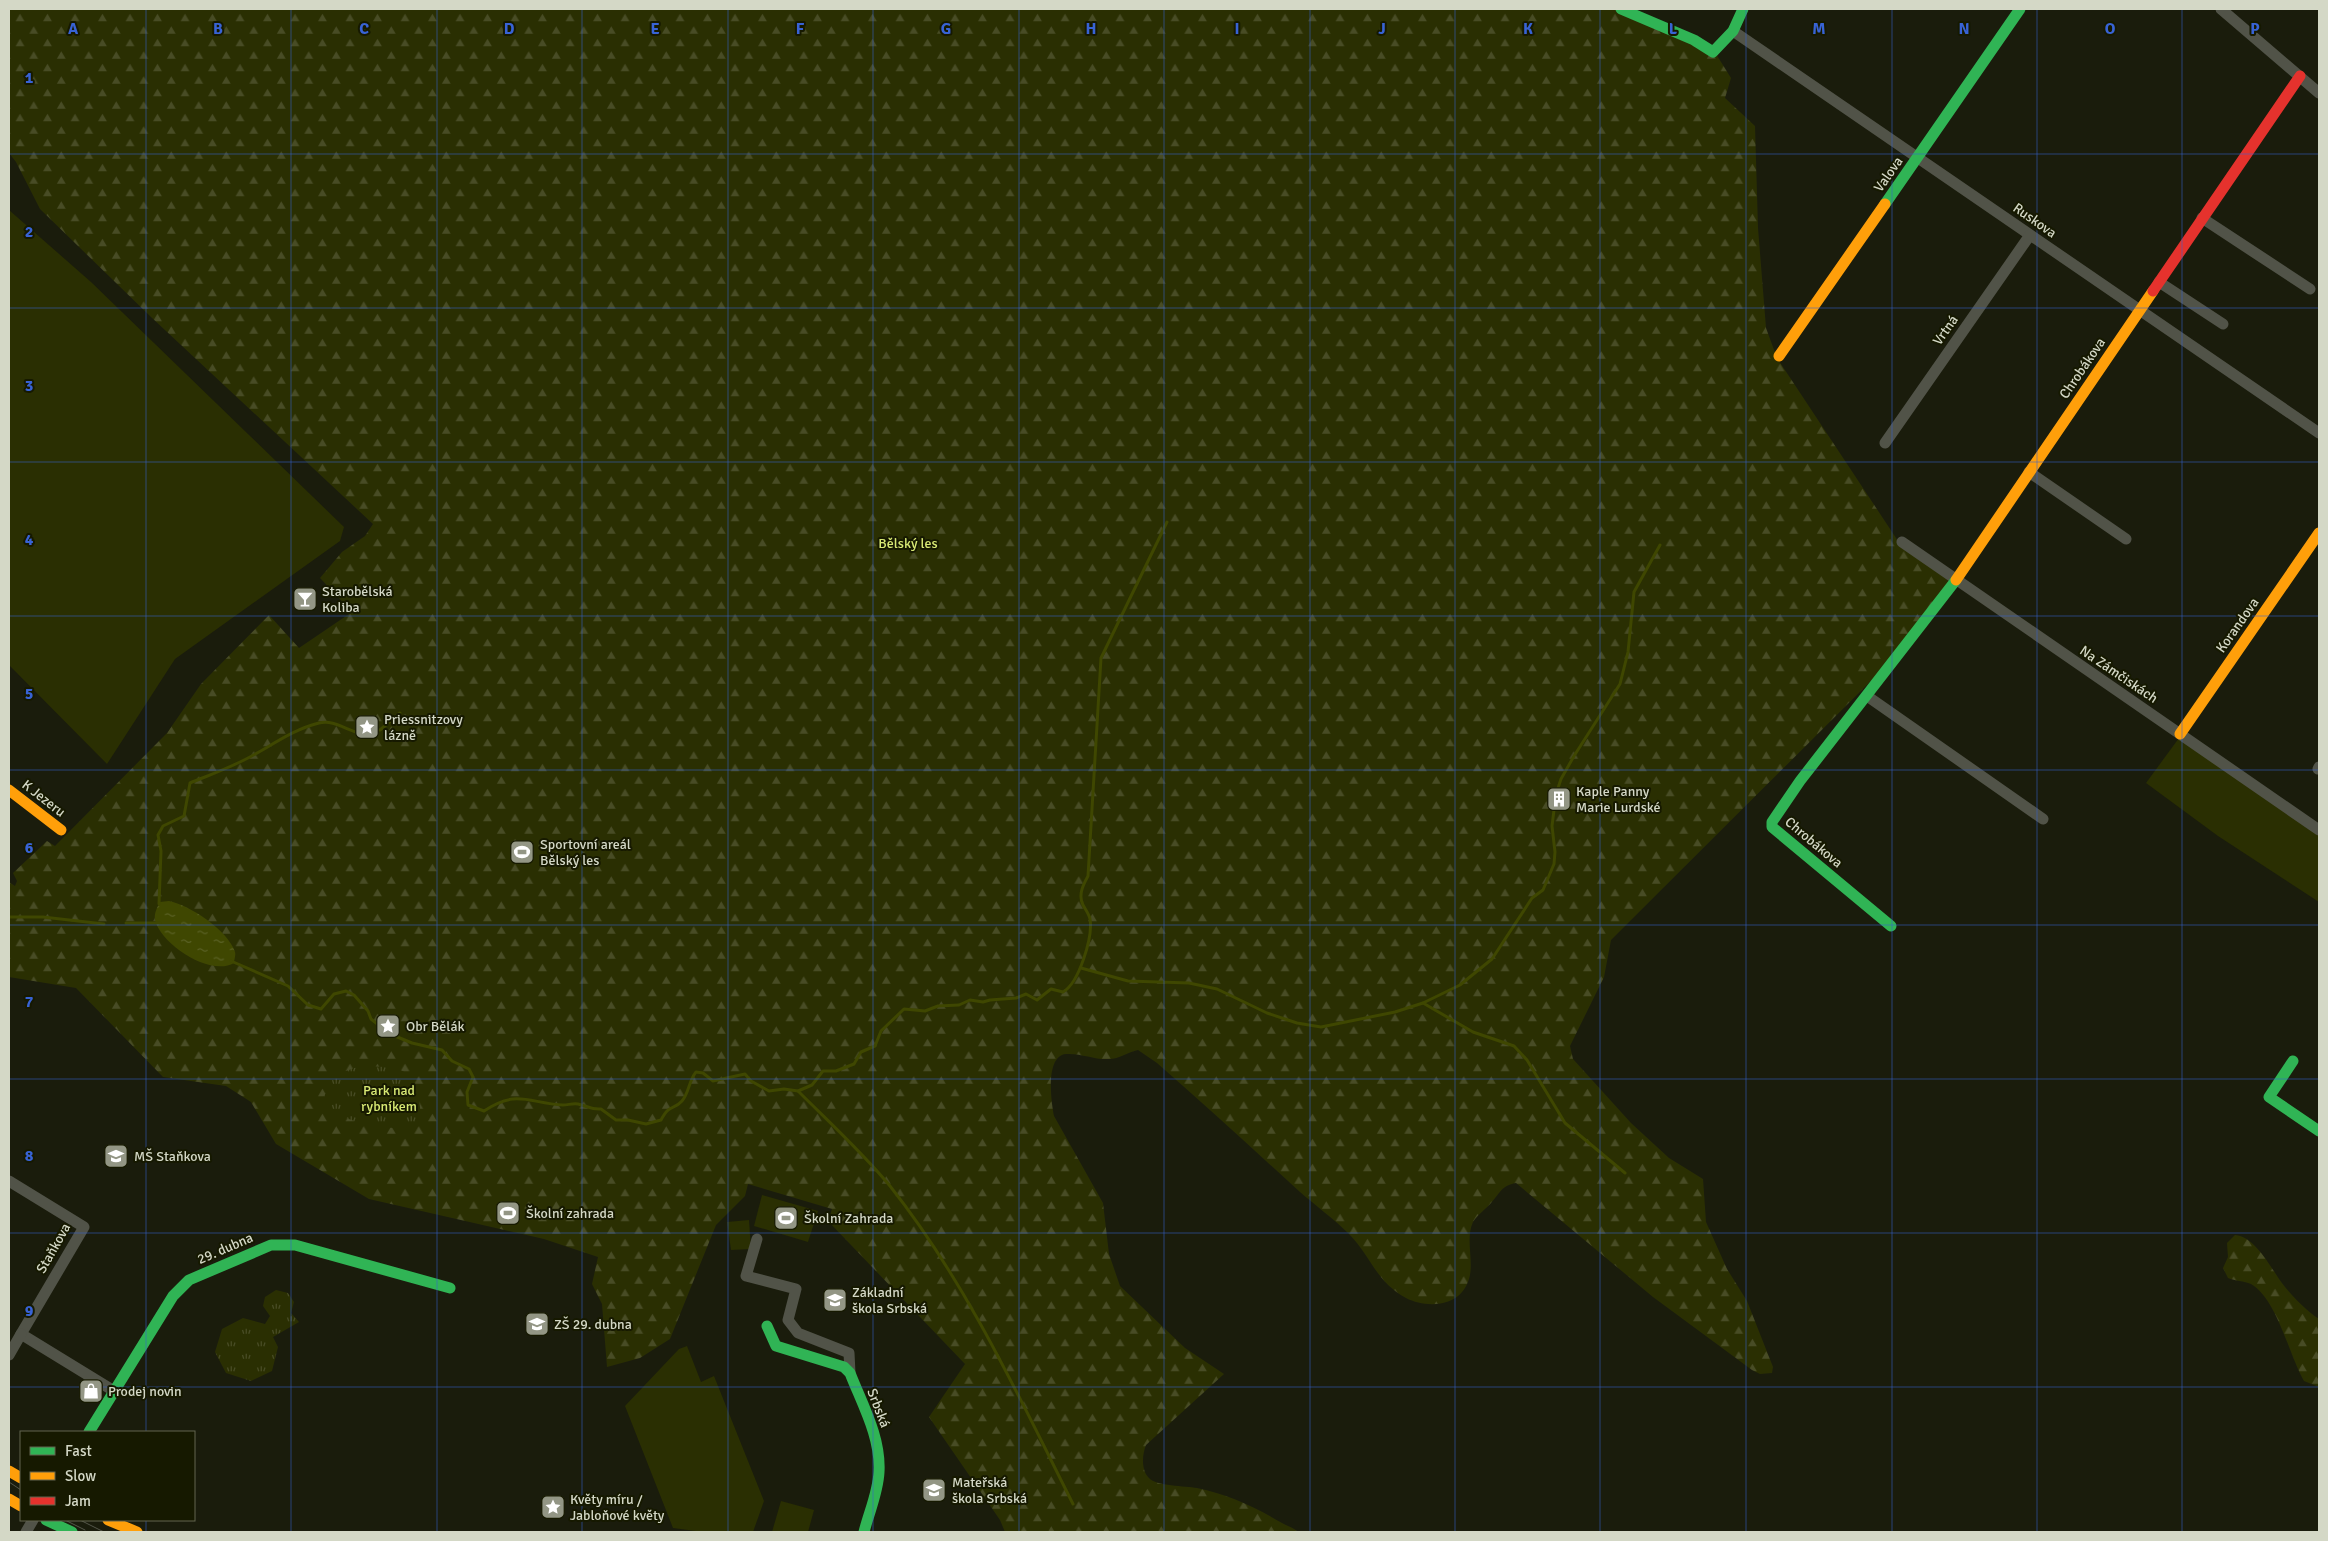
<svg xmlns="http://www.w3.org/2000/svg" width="2328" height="1541" font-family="Signika,sans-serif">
	<defs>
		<pattern id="forest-firs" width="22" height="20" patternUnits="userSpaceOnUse" patternTransform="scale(1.25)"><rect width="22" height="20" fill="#2a2f02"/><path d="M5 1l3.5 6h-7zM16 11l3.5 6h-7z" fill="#484c25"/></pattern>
		<pattern id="park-tufts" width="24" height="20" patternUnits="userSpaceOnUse" patternTransform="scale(1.25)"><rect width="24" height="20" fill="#2a2f02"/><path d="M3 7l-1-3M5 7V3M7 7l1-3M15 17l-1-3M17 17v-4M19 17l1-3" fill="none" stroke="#484c25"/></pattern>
		<pattern id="water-ripples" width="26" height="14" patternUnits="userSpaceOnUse" patternTransform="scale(1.25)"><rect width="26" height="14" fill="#3f4701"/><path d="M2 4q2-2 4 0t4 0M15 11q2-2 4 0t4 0" fill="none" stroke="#5a6125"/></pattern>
	</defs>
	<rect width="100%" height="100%" fill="#1a1c0c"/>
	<g fill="#2a2f02">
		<polygon points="9,210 91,282 344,527 340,541 175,659 107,764 9,665"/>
		<polygon points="2179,738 2319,836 2319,902 2218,836 2146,783"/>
		<polygon points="762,1195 818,1211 808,1242 754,1226"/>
		<polygon points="749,1220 751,1249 731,1250 727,1222"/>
		<polygon points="687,1346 701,1382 714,1376 764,1501 753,1532 703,1532 673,1528 625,1406 679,1349"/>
		<polygon points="781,1501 814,1510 808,1532 772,1532"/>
	</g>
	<g fill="url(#forest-firs)">
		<path d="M9 9H1633L1711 46 1731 78 1725 98 1755 126 1758 228 1766 328 1777 358 1898 541 1957 586 1900 652 1611 940 1604 977 1570 1046 1573 1059 1631 1123 1669 1158 1703 1179 1706 1222 1727 1269 1747 1301 1773 1367 1772 1373 1760 1374 1752 1370 1653 1297 1516 1183C1501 1186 1501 1192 1491 1203 1486 1209 1477 1215 1473 1222 1463 1244 1480 1271 1462 1292 1450 1307 1423 1307 1406 1298 1375 1281 1371 1256 1349 1234 1334 1219 1316 1206 1300 1192 1253 1149 1205 1105 1157 1063L1138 1050C1128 1052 1119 1059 1109 1059 1095 1060 1081 1053 1066 1054 1045 1056 1051 1101 1054 1116L1103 1203 1109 1254 1120 1286 1185 1348 1224 1374 1146 1445C1142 1455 1141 1470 1149 1478 1156 1486 1185 1486 1197 1488 1227 1494 1255 1507 1282 1523 1287 1526 1294 1528 1298 1532H1005L1000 1520 929 1417 965 1364 828 1221 832 1209 748 1184 745 1196 716 1225 670 1339 640 1358 607 1367 602 1304 592 1284 598 1257 544 1239 369 1199 276 1144 251 1102 226 1086 163 1077 76 988 9 977V882L15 886 17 881 13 873 47 841 55 846 167 733 201 684 269 615 299 648 352 612 320 578 342 552 365 536 373 524 151 317 40 209 16 162 9 153Z"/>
		<path d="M2235 1235C2257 1237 2272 1271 2285 1287 2294 1298 2307 1311 2319 1319V1387L2304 1381C2289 1355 2277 1299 2251 1284 2244 1281 2235 1281 2228 1278L2223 1268 2228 1257 2227 1243Z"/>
	</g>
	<g fill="url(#park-tufts)">
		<path d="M360 1066C389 1067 416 1064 419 1099 420 1109 422 1117 417 1126 395 1133 333 1122 322 1100L335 1075Z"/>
		<polygon points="276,1290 288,1293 294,1302 291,1313 299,1322 273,1337 278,1347 272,1371 251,1381 226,1373 215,1352 222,1329 243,1318 265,1324 270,1316 263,1306 265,1297"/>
	</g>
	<path fill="url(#water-ripples)" d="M169 901C189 905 228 930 235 952 236 955 234 960 234 963 210 977 161 944 155 920 154 913 157 908 160 902Z"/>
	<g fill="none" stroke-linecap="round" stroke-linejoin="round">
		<g stroke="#3f4701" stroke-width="3">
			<polyline points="380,730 400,713"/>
			<path d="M159 904 161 851 158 835 163 826 184 816 190 783C207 776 224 770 240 762 266 750 290 730 319 723 339 718 355 740 374 732"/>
			<polyline points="9,917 43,917 104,924"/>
			<polyline points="126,923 160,923"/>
			<path d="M231 961 288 986 308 1005 321 1009 334 994 346 991 354 995 368 1011 371 1019 390 1034 412 1043 442 1050 452 1061 469 1069 473 1077 467 1092 468 1105 484 1111C517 1089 528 1103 563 1105 568 1105 573 1103 578 1104 587 1106 592 1110 601 1109L616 1120H628L646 1124 661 1120C670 1103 673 1111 682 1101 689 1093 689 1080 696 1072L703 1073 713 1081 745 1074 751 1081 769 1091 784 1089 798 1091 812 1085 823 1071H836L854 1064 861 1052 875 1046 881 1031 904 1009 925 1011 938 1006 959 1005 970 1000 983 1002 990 1000 1016 998 1026 994 1037 1000 1051 989 1063 992C1079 983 1093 937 1090 919 1089 914 1085 909 1083 905 1078 895 1083 885 1088 876L1101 658 1167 522"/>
			<polyline points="1081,968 1128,981 1189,983 1217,989 1267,1013 1297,1023 1321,1027 1395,1012 1423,1003 1473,1032 1514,1046 1527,1060 1565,1123 1625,1173"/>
			<polyline points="1423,1003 1460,985 1492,959 1532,898 1543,890 1554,864 1555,852 1552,826 1556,794 1561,779 1574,756 1620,684 1628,652 1634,592 1660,545"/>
			<path d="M798 1091C829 1122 862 1152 890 1186 966 1282 1018 1395 1073 1504"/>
		</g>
		<g stroke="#515348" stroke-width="11">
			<polyline points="2221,9 2319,93"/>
			<polyline points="1733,31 2319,433"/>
			<polyline points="2202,218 2310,289"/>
			<polyline points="2159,282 2223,324"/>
			<polyline points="1885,443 2030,235"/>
			<polyline points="2029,472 2126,539"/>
			<polyline points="1902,542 2319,830"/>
			<polyline points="1867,696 2043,819"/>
			<polyline points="2318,769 2319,767"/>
			<polyline points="9,1181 84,1227 21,1334 114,1391"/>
			<polyline points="757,1239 746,1276 796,1289 788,1320 798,1333 849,1353 850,1373"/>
			<polyline points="9,1355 21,1334"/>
			<polyline points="26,1532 33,1520"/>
		</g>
		<g stroke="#30b455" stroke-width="11">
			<polyline points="1621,9 1694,40 1713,52 1733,31 1743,9"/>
			<polyline points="1885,204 2020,9"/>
			<polyline points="1891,926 1772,827 1772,822 1800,781 1956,580"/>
			<polyline points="2293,1061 2269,1097 2319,1131"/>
			<path d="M767 1326 776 1346 844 1367 850 1373C862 1404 881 1437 879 1472 878 1493 869 1512 864 1532"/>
			<polyline points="89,1432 173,1296 189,1280 271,1245 295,1245 450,1288"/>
			<polyline points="46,1520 72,1532"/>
		</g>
		<g stroke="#ff9f0a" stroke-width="11">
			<polyline points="1779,356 1885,204"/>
			<polyline points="1956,580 2153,291"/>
			<polyline points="2180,734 2319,533"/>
			<polyline points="9,790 61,830"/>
			<polyline points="9,1471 21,1478"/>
			<polyline points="9,1499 21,1506"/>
			<polyline points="108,1520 137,1532"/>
		</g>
		<polyline stroke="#e5322d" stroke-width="11" points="2153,291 2300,76"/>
		<g stroke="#545649" stroke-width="1">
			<polyline points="9,1482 21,1490"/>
			<polyline points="65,1520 85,1530"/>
			<polyline points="80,1520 104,1532"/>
		</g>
	</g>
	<path fill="none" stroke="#3863d5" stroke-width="1" stroke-opacity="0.55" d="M146 9V1432M291 9V1532M437 9V1532M582 9V1532M728 9V1532M873 9V1532M1019 9V1532M1164 9V1532M1310 9V1532M1455 9V1532M1600 9V1532M1746 9V1532M1892 9V1532M2037 9V1532M2182 9V1532M9 154H2319M9 308H2319M9 462H2319M9 616H2319M9 770H2319M9 925H2319M9 1079H2319M9 1233H2319M9 1387H2319M146 1520V1532"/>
	<defs>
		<g id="bar-square" transform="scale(1.25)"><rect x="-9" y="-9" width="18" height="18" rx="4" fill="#939685" stroke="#161900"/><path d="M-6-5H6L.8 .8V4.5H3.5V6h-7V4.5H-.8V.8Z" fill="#fff"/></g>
		<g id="sight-square" transform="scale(1.25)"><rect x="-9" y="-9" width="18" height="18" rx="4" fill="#939685" stroke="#161900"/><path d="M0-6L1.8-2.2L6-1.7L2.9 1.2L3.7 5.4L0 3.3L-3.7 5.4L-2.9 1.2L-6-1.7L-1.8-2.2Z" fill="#fff"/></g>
		<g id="building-square" transform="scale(1.25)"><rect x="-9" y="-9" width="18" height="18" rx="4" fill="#939685" stroke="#161900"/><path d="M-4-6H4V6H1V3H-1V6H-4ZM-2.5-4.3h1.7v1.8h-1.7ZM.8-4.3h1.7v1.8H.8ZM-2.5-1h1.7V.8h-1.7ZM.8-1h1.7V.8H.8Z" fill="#fff"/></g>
		<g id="stadium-square" transform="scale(1.25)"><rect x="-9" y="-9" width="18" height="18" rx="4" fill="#939685" stroke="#161900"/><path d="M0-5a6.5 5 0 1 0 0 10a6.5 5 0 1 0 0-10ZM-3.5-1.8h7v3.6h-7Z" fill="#fff"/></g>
		<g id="school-square" transform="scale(1.25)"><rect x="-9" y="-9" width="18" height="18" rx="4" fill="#939685" stroke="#161900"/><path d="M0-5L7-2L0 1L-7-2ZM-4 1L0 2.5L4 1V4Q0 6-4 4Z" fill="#fff"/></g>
		<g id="shop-square" transform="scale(1.25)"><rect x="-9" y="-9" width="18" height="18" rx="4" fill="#939685" stroke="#161900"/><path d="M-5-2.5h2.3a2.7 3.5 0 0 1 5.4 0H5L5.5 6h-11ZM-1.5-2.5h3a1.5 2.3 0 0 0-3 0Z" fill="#fff"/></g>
	</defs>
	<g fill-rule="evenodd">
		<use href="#bar-square" x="305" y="599"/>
		<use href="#sight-square" x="367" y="727"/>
		<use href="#building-square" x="1559" y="799"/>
		<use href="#stadium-square" x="522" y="852"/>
		<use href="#sight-square" x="388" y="1026"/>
		<use href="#school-square" x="116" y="1156"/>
		<use href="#stadium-square" x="508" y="1213"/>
		<use href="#stadium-square" x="786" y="1218"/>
		<use href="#school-square" x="835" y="1300"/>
		<use href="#school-square" x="537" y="1324"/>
		<use href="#shop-square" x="91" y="1391"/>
		<use href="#school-square" x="934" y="1490"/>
		<use href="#sight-square" x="553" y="1507"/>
	</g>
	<g text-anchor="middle" stroke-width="4" stroke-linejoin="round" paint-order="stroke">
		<g font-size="14" fill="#d4d8c6" stroke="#161900">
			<text transform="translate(1888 174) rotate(-55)" y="5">Valova</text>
			<text transform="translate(2035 220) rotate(35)" y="5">Ruskova</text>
			<text transform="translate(1945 330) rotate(-55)" y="5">Vrtná</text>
			<text transform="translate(2082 368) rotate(-56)" y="5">Chrobákova</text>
			<text transform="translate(2237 625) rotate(-55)" y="5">Korandova</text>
			<text transform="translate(2119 674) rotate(34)" y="5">Na Zámčiskách</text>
			<text transform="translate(44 798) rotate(38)" y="5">K Jezeru</text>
			<text transform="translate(1814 842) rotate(40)" y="5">Chrobákova</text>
			<text transform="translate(53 1248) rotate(-61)" y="5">Staňkova</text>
			<text transform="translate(225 1248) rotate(-23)" y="5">29. dubna</text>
			<text transform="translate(879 1408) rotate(69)" y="5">Srbská</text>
		</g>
		<g font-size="14" fill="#d8e974" stroke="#161900">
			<text x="908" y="548">Bělský les</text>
			<text x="389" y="1095">Park nad<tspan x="389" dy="16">rybníkem</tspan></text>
		</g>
		<g font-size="14" fill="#d4d8c6" stroke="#161900" text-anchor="start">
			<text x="322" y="596">Starobělská<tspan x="322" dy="16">Koliba</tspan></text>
			<text x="384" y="724">Priessnitzovy<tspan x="384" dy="16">lázně</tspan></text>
			<text x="1576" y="796">Kaple Panny<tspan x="1576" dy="16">Marie Lurdské</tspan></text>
			<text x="540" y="849">Sportovní areál<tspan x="540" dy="16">Bělský les</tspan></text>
			<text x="406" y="1031">Obr Bělák</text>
			<text x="134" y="1161">MŠ Staňkova</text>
			<text x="526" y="1218">Školní zahrada</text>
			<text x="804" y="1223">Školní Zahrada</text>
			<text x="852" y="1297">Základní<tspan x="852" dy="16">škola Srbská</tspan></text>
			<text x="554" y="1329">ZŠ 29. dubna</text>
			<text x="108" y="1396">Prodej novin</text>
			<text x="952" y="1487">Mateřská<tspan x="952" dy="16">škola Srbská</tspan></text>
			<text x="570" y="1504">Květy míru /<tspan x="570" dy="16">Jabloňové květy</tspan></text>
		</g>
	</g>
	<g font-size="16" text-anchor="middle" font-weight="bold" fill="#3863d5" stroke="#161900" stroke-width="4" stroke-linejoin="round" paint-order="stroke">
		<text x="73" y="34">A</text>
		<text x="218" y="34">B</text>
		<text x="364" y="34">C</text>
		<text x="509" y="34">D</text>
		<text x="655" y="34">E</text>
		<text x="800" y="34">F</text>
		<text x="946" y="34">G</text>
		<text x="1091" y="34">H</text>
		<text x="1237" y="34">I</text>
		<text x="1382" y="34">J</text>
		<text x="1528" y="34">K</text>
		<text x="1673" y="34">L</text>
		<text x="1819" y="34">M</text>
		<text x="1964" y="34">N</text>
		<text x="2110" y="34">O</text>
		<text x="2255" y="34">P</text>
		<text x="29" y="83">1</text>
		<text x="29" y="237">2</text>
		<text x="29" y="391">3</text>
		<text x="29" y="545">4</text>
		<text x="29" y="699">5</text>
		<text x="29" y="853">6</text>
		<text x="29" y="1007">7</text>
		<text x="29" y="1161">8</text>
		<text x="29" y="1316">9</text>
	</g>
	<rect width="2328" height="1541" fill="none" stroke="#d4d8c6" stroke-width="20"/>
	<rect x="20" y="1431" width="175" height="90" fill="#161900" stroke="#62654f"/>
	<rect x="30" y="1447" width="25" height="8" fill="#30b455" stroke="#62654f"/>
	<text x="65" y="1456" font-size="15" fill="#d4d8c6">Fast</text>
	<rect x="30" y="1472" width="25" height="8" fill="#ff9f0a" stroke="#62654f"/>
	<text x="65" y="1481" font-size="15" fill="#d4d8c6">Slow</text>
	<rect x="30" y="1497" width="25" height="8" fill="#e5322d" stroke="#62654f"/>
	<text x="65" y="1506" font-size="15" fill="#d4d8c6">Jam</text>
</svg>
